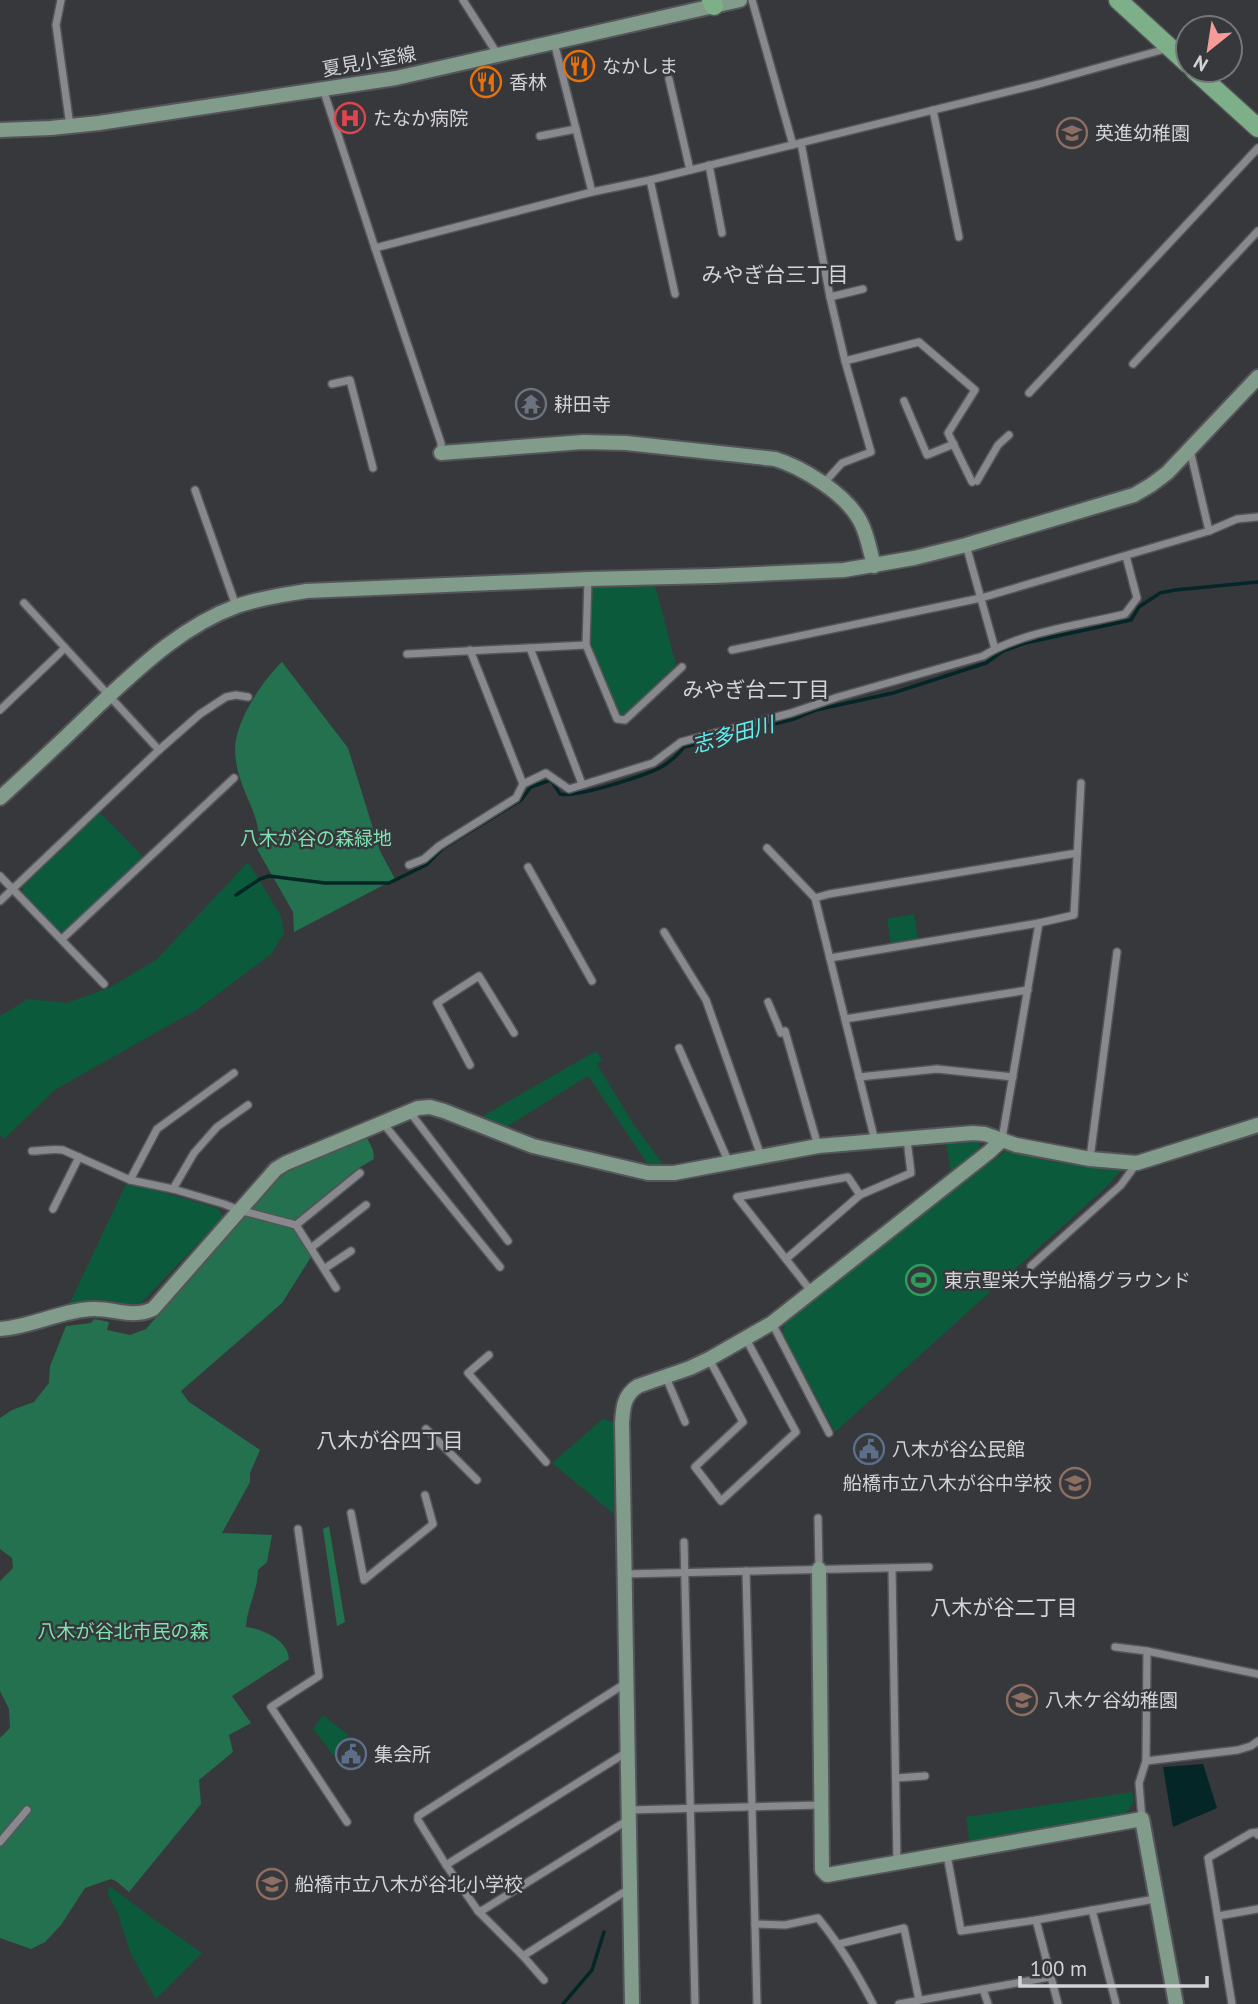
<svg xmlns="http://www.w3.org/2000/svg" width="1258" height="2004" font-family="'PT Sans','Noto Sans JP',sans-serif">
	<rect width="100%" height="100%" fill="#37383c"/>
	<g fill="#0b5a3b">
		<polygon points="651,584 656,589 676,665 626,714 619,714 590,641 591,592 594,586"/>
		<polygon points="100,813 143,857 65,931 59,931 22,892 23,886"/>
		<polygon points="248,862 281,916 284,933 271,954 198,1009 56,1089 4,1139 0,1135 0,1016 28,999 67,1003 111,987 157,959"/>
		<polygon points="914,914 918,940 891,944 887,919"/>
		<polygon points="596,1051 602,1060 597,1064 632,1122 665,1167 649,1166 588,1076 505,1128 483,1116"/>
		<polygon points="978,1140 981,1150 951,1172 946,1143"/>
		<polygon points="1006,1151 1054,1162 1121,1171 1106,1187 835,1432 782,1333 785,1324 892,1235"/>
		<polygon points="127,1182 217,1208 223,1217 141,1303 131,1305 105,1300 68,1307"/>
		<polygon points="604,1418 613,1423 614,1514 552,1463"/>
		<polygon points="323,1715 348,1735 334,1756 313,1729"/>
		<polygon points="1132,1792 1134,1801 1126,1814 970,1844 966,1817"/>
		<polygon points="111,1887 152,1918 202,1953 156,1999 131,1954 117,1911 108,1895 108,1890"/>
	</g>
	<g fill="#24714f">
		<path d="M282 662 348 748 380 851 395 879 294 932 293 912 257 849C263 828 251 807 243 787 238 774 233 755 236 740 240 715 264 679 282 662Z"/>
		<path d="M366 1136 373 1150 374 1159 357 1169 297 1218V1232L311 1257 282 1303 181 1391 189 1402 260 1450 250 1473V1482L222 1533 272 1535 267 1562 258 1570C258 1590 247 1607 246 1627 262 1629 288 1640 289 1659L232 1696 251 1723 229 1735 233 1752 199 1780 201 1804 129 1892 116 1881 111 1879 85 1888 61 1925 45 1942 31 1949 0 1938V1738L10 1728 9 1709 0 1691V1581L13 1568 12 1558 0 1549V1418L12 1410 34 1402 49 1383 50 1366 66 1326 91 1323 94 1319 109 1322 107 1330 130 1335 146 1329 277 1180 289 1171Z"/>
		<polygon points="329,1526 345,1622 337,1626 323,1529"/>
	</g>
	<polygon fill="#052626" points="1203,1764 1217,1808 1173,1827 1163,1767"/>
	<g fill="none" stroke-linecap="round" stroke-linejoin="round">
		<g stroke="#052626" stroke-width="3.5">
			<path d="M236 895 260 879 269 876 325 883H389L426 865 443 848 521 800 531 787 551 780 560 794C576 798 648 775 663 766 671 761 678 755 684 747L794 719 816 710 893 693 986 663 1003 651 1025 643 1131 620 1139 607 1160 593 1175 590 1258 582"/>
			<polyline points="563,2004 592,1970 604,1932"/>
		</g>
		<g stroke="#555559" stroke-width="10">
			<g id="street">
				<polyline points="61,0 56,25 70,126"/>
				<polyline points="463,0 498,55"/>
				<polyline points="752,0 793,145"/>
				<polyline points="554,42 592,192"/>
				<polyline points="669,79 690,170"/>
				<polyline points="323,89 375,248 441,443 441,452"/>
				<polyline points="933,110 959,237"/>
				<polyline points="540,136 576,129"/>
				<polyline points="801,143 830,297 845,361 871,452 842,463 824,483"/>
				<polyline points="709,165 722,233"/>
				<polyline points="650,180 675,294"/>
				<polyline points="375,248 592,192 650,180 1039,84 1169,48"/>
				<polyline points="830,297 863,289"/>
				<polyline points="845,361 919,342 975,390 948,433 972,482"/>
				<polyline points="1133,364 1258,231"/>
				<polyline points="332,384 350,380 373,468"/>
				<polyline points="1029,393 1258,148"/>
				<polyline points="904,401 927,455 954,444"/>
				<polyline points="1190,450 1209,531"/>
				<polyline points="977,481 998,445 1009,435"/>
				<polyline points="195,490 236,606"/>
				<polyline points="966,545 995,649"/>
				<polyline points="588,579 586,645 617,719 625,720 682,667"/>
				<polyline points="24,603 159,750"/>
				<polyline points="530,648 582,784"/>
				<polyline points="470,650 523,784"/>
				<polyline points="732,650 981,598 1209,531 1237,519 1258,517"/>
				<polyline points="407,654 586,645"/>
				<polyline points="0,710 65,648"/>
				<polyline points="767,848 815,898 875,1141"/>
				<path d="M409 865 424 859 439 846 516 798 523 784 546 773 569 789 653 763 681 742 791 713 838 697 983 656C1021 632 1080 625 1125 614L1137 598 1126 556"/>
				<polyline points="528,867 592,981"/>
				<polyline points="0,876 104,984"/>
				<polyline points="815,898 829,894 1077,853"/>
				<polyline points="0,901 159,750 200,714 226,697 236,695 248,697"/>
				<polyline points="664,932 706,1000 761,1156"/>
				<polyline points="62,939 234,778"/>
				<polyline points="830,958 1039,923 1074,915 1081,783"/>
				<polyline points="768,1002 781,1033 785,1031 818,1146"/>
				<polyline points="845,1019 1028,990"/>
				<polyline points="679,1048 729,1163"/>
				<polyline points="470,1065 437,1003 479,976 514,1033"/>
				<polyline points="859,1077 937,1069 1013,1077"/>
				<polyline points="409,1111 508,1241"/>
				<polyline points="382,1122 500,1267"/>
				<polyline points="1002,1139 1039,923"/>
				<path d="M32 1151C42 1151 53 1148 63 1150L130 1180 173 1189 224 1204 239 1210 296 1225 336 1288"/>
				<polyline points="1090,1158 1117,952"/>
				<polyline points="130,1180 157,1129 234,1073"/>
				<polyline points="173,1189 194,1153 217,1127 248,1105"/>
				<polyline points="53,1209 79,1157"/>
				<polyline points="296,1225 360,1173"/>
				<polyline points="311,1248 366,1205"/>
				<polyline points="786,1259 860,1195 911,1173 907,1139"/>
				<polyline points="1031,1266 1121,1185 1137,1163"/>
				<polyline points="324,1269 351,1251"/>
				<polyline points="811,1291 737,1197 848,1177 860,1195"/>
				<polyline points="772,1323 829,1433"/>
				<polyline points="489,1355 468,1373 546,1462"/>
				<polyline points="709,1359 743,1422 695,1467 721,1501 796,1432 746,1339"/>
				<polyline points="665,1375 685,1422"/>
				<polyline points="426,1429 477,1480"/>
				<polyline points="351,1513 364,1580 433,1524 425,1495"/>
				<polyline points="818,1518 819,1569"/>
				<polyline points="298,1529 319,1676 271,1707 347,1822"/>
				<polyline points="684,1542 695,2004"/>
				<polyline points="892,1568 897,1862"/>
				<polyline points="746,1571 757,2004"/>
				<polyline points="625,1574 929,1567"/>
				<polyline points="1115,1647 1147,1651 1258,1674"/>
				<polyline points="626,1683 418,1816 418,1820 446,1865 478,1911 483,1910 628,1820"/>
				<polyline points="1146,1761 1238,1750 1251,1746 1258,1741"/>
				<polyline points="896,1778 925,1776"/>
				<polyline points="628,1810 821,1805"/>
				<polyline points="1142,1819 1139,1783 1146,1761 1147,1651"/>
				<polyline points="0,1842 27,1810"/>
				<polyline points="947,1855 961,1931 1036,1920 1155,1899"/>
				<polyline points="446,1865 627,1752"/>
				<polyline points="1092,1910 1116,2004"/>
				<polyline points="478,1911 523,1956 629,1889"/>
				<polyline points="1218,1916 1258,1909"/>
				<polyline points="1036,1920 1058,2004"/>
				<path d="M755 1924 785 1925 818 1918C840 1945 857 1973 873 2004"/>
				<polyline points="839,1944 904,1928 919,2000"/>
				<polyline points="523,1956 544,1980"/>
				<polyline points="983,1989 988,2004"/>
				<polyline points="899,2004 1050,1977"/>
				<polyline points="1232,2004 1208,1858 1251,1833 1258,1832 1258,1835"/>
			</g>
		</g>
		<g stroke="#555559" stroke-width="18">
			<g id="secondary">
				<polyline points="0,130 51,128 99,123 396,78 740,0"/>
				<path d="M441 453 583 442 626 443 775 459C802 467 844 493 859 519 867 532 870 551 874 566"/>
				<path d="M0 798C33 768 66 737 98 706 140 667 182 626 237 606 259 598 283 595 306 591L588 579 713 576 844 570 914 558 966 545 1134 495 1151 485 1167 473 1258 377"/>
				<path d="M0 1329C32 1327 61 1310 93 1309 114 1308 132 1319 153 1309L276 1169 286 1163 418 1108 430 1107 444 1111 533 1146 648 1173H674L818 1146 973 1133 985 1134 1016 1145 1090 1159 1137 1163 1258 1125"/>
				<polyline points="819,1569 822,1870 827,1875 1142,1819 1176,2004"/>
				<path d="M632 2004 622 1423C623 1407 624 1395 638 1386L690 1368 709 1359 772 1323 989 1152 1002 1140"/>
			</g>
		</g>
		<g stroke="#555559" stroke-width="21">
			<g id="primary">
				<polyline points="711,0 714,6"/>
				<polyline points="1118,0 1188,64"/>
				<polyline points="1194,70 1258,128"/>
			</g>
		</g>
		<use href="#street" stroke="#87898d" stroke-width="7"/>
		<use href="#secondary" stroke="#829c8b" stroke-width="14"/>
		<use href="#primary" stroke="#7daf88" stroke-width="18"/>
	</g>
	<defs>
		<g id="restaurant-ring" transform="scale(1.575)"><circle r="9.5" fill="#37383c" stroke="#e8710a" stroke-width="1.5"/><path d="M-5-6h1v4h1v-4h1v4h1v-4h1v5L-1.5 .5V6h-2V.5L-5-1ZM5-6V6H3V1.5H1.5Q1.5-4 5-6Z" fill="#e8710a"/></g>
		<g id="hospital-ring" transform="scale(1.575)"><circle r="9.5" fill="#37383c" stroke="#e0444e" stroke-width="1.5"/><path d="M-5-5h3v3.5h4V-5h3V5h-3V1.5h-4V5h-3Z" fill="#e0444e"/></g>
		<g id="school-ring" transform="scale(1.575)"><circle r="9.5" fill="#37383c" stroke="#8d6e63" stroke-width="1.5"/><path d="M0-5L7-2L0 1L-7-2ZM-4 1L0 2.5L4 1V4Q0 6-4 4Z" fill="#8d6e63"/></g>
		<g id="temple-ring" transform="scale(1.575)"><circle r="9.5" fill="#37383c" stroke="#6b7280" stroke-width="1.5"/><path d="M0-6L5-2H3V0L6.5 2.5H4V6H1.5V3h-3V6H-4V2.5H-6.5L-3 0V-2H-5Z" fill="#6b7280"/></g>
		<g id="stadium-ring" transform="scale(1.575)"><circle r="9.5" fill="#37383c" stroke="#2e9e5b" stroke-width="1.5"/><path d="M0-5a6.5 5 0 1 0 0 10a6.5 5 0 1 0 0-10ZM-3.5-1.8h7v3.6h-7Z" fill="#2e9e5b"/></g>
		<g id="civic-ring" transform="scale(1.575)"><circle r="9.5" fill="#37383c" stroke="#5c6f8a" stroke-width="1.5"/><path d="M-.6-6.5H3V-4.5H.6V-3L4-1V1h2V6H-6V1h2V-1L-.6-3ZM-1.2 2.5V6h2.4V2.5Z" fill="#5c6f8a"/></g>
	</defs>
	<g fill-rule="evenodd">
		<use href="#restaurant-ring" x="579" y="66"/>
		<use href="#restaurant-ring" x="486" y="82"/>
		<use href="#hospital-ring" x="350" y="118"/>
		<use href="#school-ring" x="1072" y="133"/>
		<use href="#temple-ring" x="531" y="404"/>
		<use href="#stadium-ring" x="921" y="1280"/>
		<use href="#civic-ring" x="869" y="1449"/>
		<use href="#school-ring" x="1075" y="1483"/>
		<use href="#school-ring" x="1022" y="1700"/>
		<use href="#civic-ring" x="351" y="1754"/>
		<use href="#school-ring" x="272" y="1884"/>
	</g>
	<g text-anchor="middle" stroke-width="5" stroke-linejoin="round" paint-order="stroke">
		<g font-size="19" fill="#d4d4d7" stroke="#37383c">
			<text transform="translate(369 61) rotate(-10)" y="7">夏見小室線</text>
		</g>
		<g font-size="19" fill="#d4d4d7" stroke="#37383c" text-anchor="start">
			<text x="602" y="73">なかしま</text>
			<text x="509" y="89">香林</text>
			<text x="373" y="125">たなか病院</text>
			<text x="1095" y="140">英進幼稚園</text>
			<text x="554" y="411">耕田寺</text>
			<text x="944" y="1287">東京聖栄大学船橋グラウンド</text>
			<text x="892" y="1456">八木が谷公民館</text>
			<text x="1052" y="1490" text-anchor="end">船橋市立八木が谷中学校</text>
			<text x="1045" y="1707">八木ケ谷幼稚園</text>
			<text x="374" y="1761">集会所</text>
			<text x="295" y="1891">船橋市立八木が谷北小学校</text>
		</g>
		<g font-size="19" fill="#7ce4b0" stroke="#37383c">
			<text x="316" y="845">八木が谷の森緑地</text>
			<text x="123" y="1638">八木が谷北市民の森</text>
		</g>
		<g font-size="21" fill="#d4d4d7" stroke="#37383c">
			<text x="775" y="282">みやぎ台三丁目</text>
			<text x="756" y="697">みやぎ台二丁目</text>
			<text x="390" y="1448">八木が谷四丁目</text>
			<text x="1004" y="1615">八木が谷二丁目</text>
		</g>
		<g font-size="21" font-style="italic" fill="#5eefef" stroke="#37383c">
			<text transform="translate(733 735) rotate(-15)" y="7">志多田川</text>
		</g>
	</g>
	<g transform="translate(1209 49) rotate(210)"><circle r="33" fill="#37383c" stroke="#76767a" stroke-width="2"/>
	<path d="M0-5L12 26L0 18L-12 26Z" fill="#f59b9a"/>
	<text y="-10" font-size="19" font-weight="bold" text-anchor="middle" fill="#d4d4d7">N</text>
	</g>
	<path d="M1020 1976v10h187v-10" fill="none" stroke="#d4d4d7" stroke-width="3.5"/>
	<text x="1030" y="1976" font-size="21" fill="#d4d4d7" stroke="#37383c" stroke-width="5" paint-order="stroke">100 m</text>
</svg>
